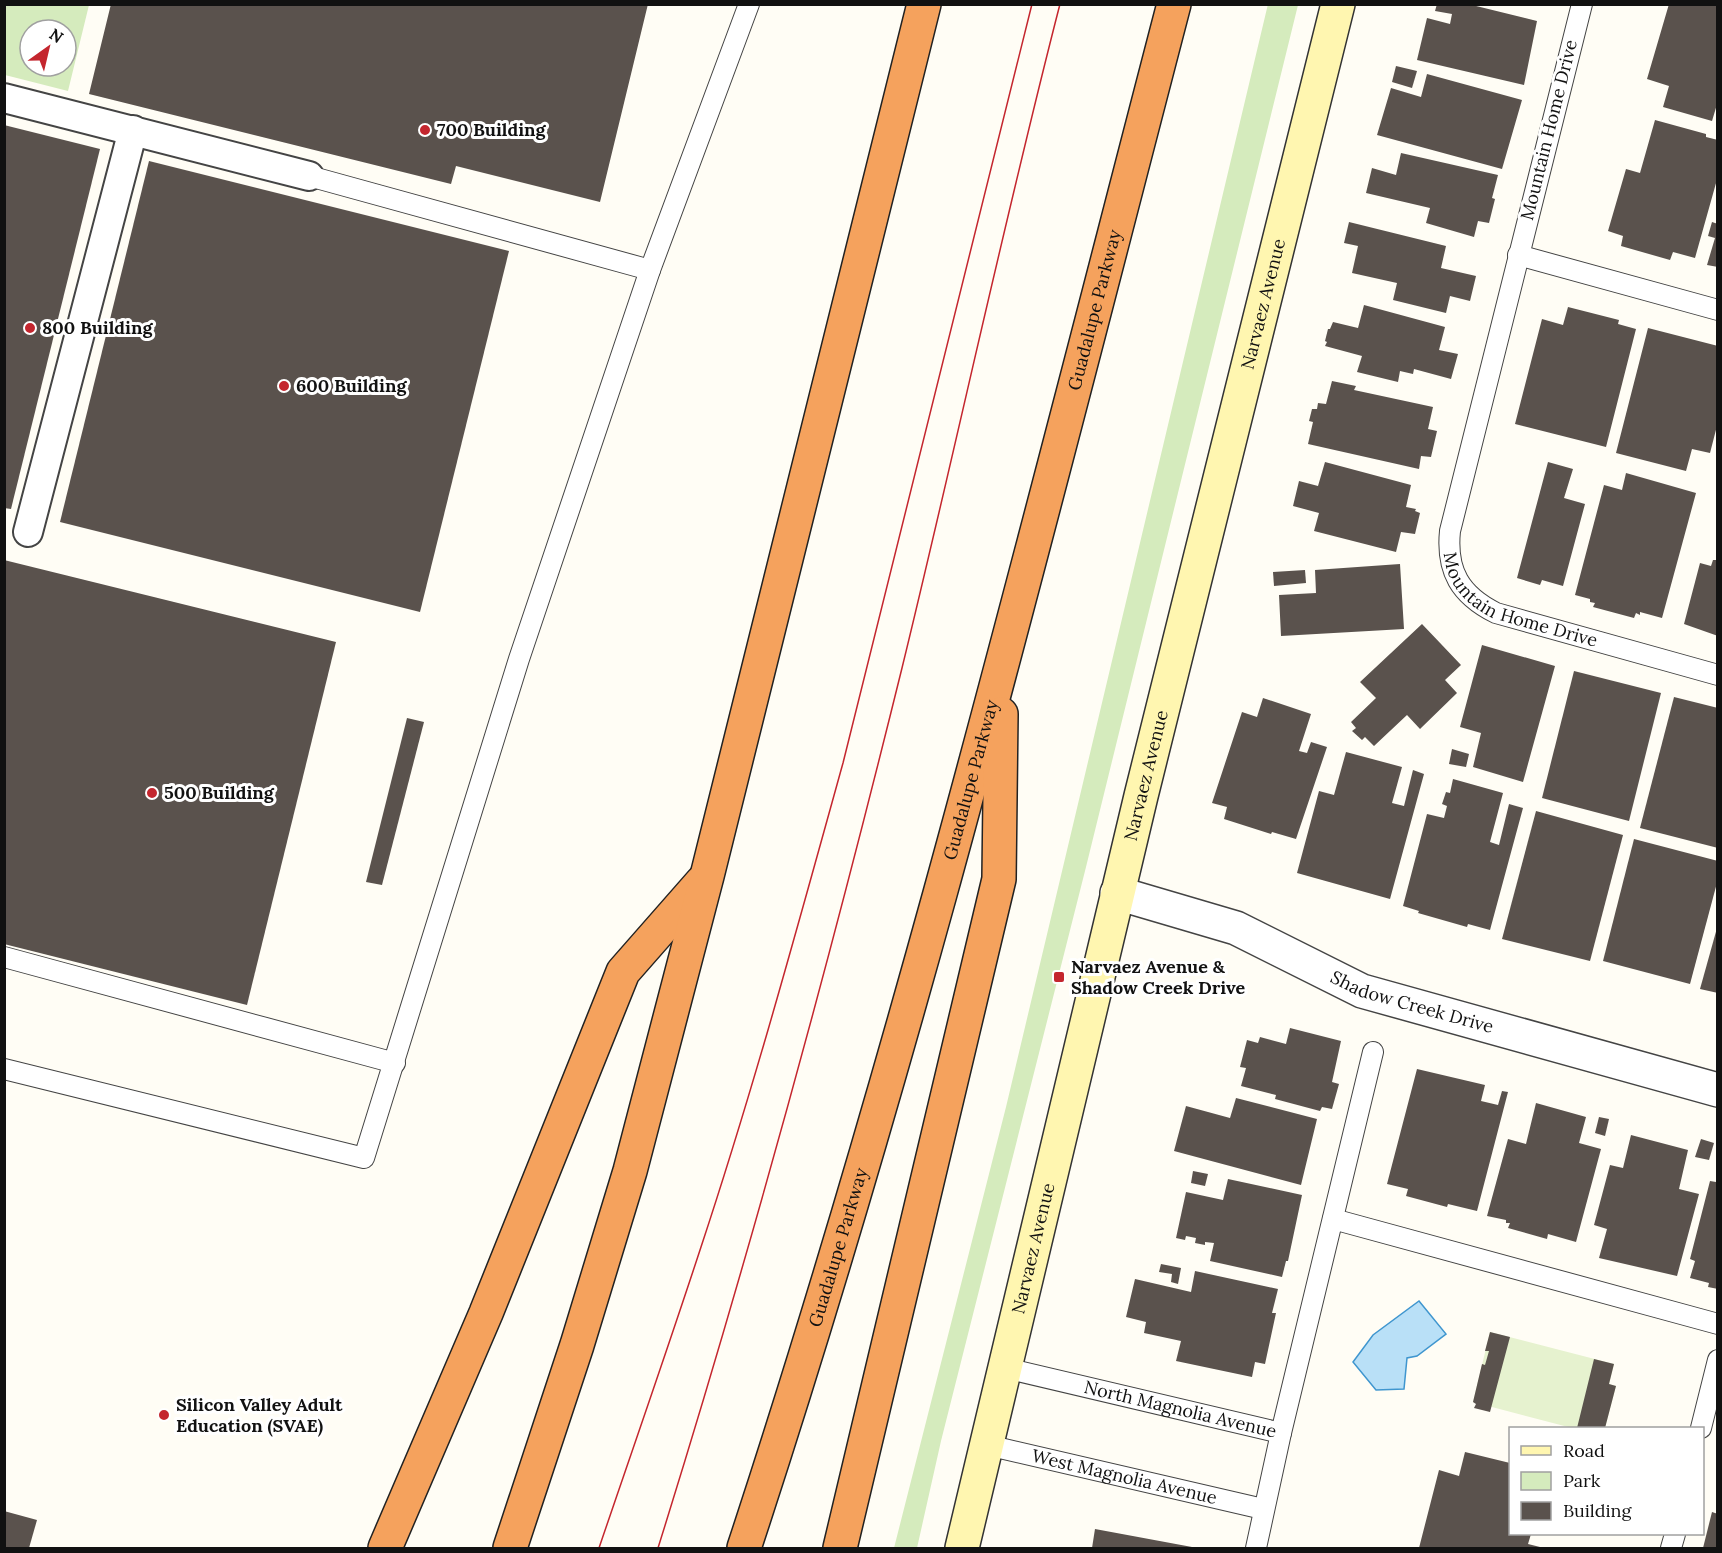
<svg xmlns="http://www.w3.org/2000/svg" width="1722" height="1553" font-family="Lora,serif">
	<rect width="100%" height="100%" fill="#fffdf5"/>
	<g fill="#d5ebbd" fill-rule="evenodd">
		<polygon points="1268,4 1298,5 1086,867 941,1441 917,1548 894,1548 1006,1107"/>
		<path d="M4 5H89L68 91 5 75ZM30 30H66V66H30Z"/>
	</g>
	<polygon fill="#e6f2cf" points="1490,1332 1614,1364 1609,1384 1616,1386 1605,1428 1572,1428 1473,1402"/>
	<polygon fill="#b9e0f7" stroke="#3f96cf" stroke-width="1.5" points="1419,1301 1446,1334 1417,1356 1407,1358 1404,1389 1376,1390 1353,1362 1373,1335"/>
	<g fill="#5a524d">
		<polygon points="111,4 648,4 600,202 456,166 451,184 89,94"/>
		<polygon points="1437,4 1468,4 1537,21 1524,85 1417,60 1427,18 1450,24 1452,14 1435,11"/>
		<polygon points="1669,4 1718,4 1718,101 1712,121 1663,107 1669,86 1647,79"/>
		<polygon points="1396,66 1417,71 1412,88 1392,82"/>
		<polygon points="1427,74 1522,100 1502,169 1377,135 1391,88 1421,97"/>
		<polygon points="1655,120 1706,134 1706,137 1718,140 1718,176 1695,258 1673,252 1670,260 1621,246 1623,236 1608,231 1626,169 1640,173"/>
		<polygon points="4,125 100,149 11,509 4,508"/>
		<polygon points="1401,153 1498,175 1492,198 1495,199 1489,223 1478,221 1474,237 1426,223 1430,208 1366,193 1372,168 1396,175"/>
		<polygon points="149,161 509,251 420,612 60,522"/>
		<polygon points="1349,222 1446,246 1441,268 1476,276 1470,301 1450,296 1446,313 1393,300 1397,283 1352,273 1358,246 1344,243"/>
		<polygon points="1712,222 1718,224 1718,267 1707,265 1715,238 1708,236"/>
		<polygon points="1364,305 1445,327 1439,350 1458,354 1451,379 1414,369 1413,374 1400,371 1398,382 1357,372 1362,356 1325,346 1327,342 1325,341 1328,329 1330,329 1333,322 1358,328"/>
		<polygon points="1568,307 1619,320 1618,324 1636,329 1606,447 1515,424 1542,319 1563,325"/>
		<polygon points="1648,328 1718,346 1718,422 1710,453 1692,449 1686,471 1616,453"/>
		<polygon points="1332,381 1356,386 1354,390 1433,407 1428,429 1437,431 1431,457 1421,456 1419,469 1308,444 1313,422 1309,421 1312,409 1317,409 1318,403 1326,404"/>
		<polygon points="1325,462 1411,485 1406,507 1416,509 1415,511 1420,513 1415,534 1401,532 1396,552 1314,531 1319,513 1293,506 1299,481 1318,486"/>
		<polygon points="1548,462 1573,469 1564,498 1585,504 1563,586 1542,580 1540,585 1517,578"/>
		<polygon points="1626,473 1696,493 1662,618 1640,612 1640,615 1636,613 1634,618 1593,607 1595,603 1590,602 1590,599 1575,595 1604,485 1622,490"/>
		<polygon points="4,560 336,642 247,1005 4,944"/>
		<polygon points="1713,560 1718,560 1718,636 1684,624 1700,563 1711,566"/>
		<polygon points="1400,564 1404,629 1281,636 1279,595 1316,593 1315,570"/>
		<polygon points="1305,570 1306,583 1274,586 1273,572"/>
		<polygon points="1422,624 1461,665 1445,680 1457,693 1420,729 1407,715 1374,746 1365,737 1362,740 1352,731 1356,728 1351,722 1376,698 1360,682"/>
		<polygon points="1482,645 1555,666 1523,782 1473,767 1481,733 1460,727"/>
		<polygon points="1574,671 1661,693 1629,821 1542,798"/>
		<polygon points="1674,697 1718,708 1718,848 1640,828"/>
		<polygon points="1263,698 1311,714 1299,751 1307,753 1311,742 1327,747 1296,839 1272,832 1271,834 1224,819 1227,807 1212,803 1242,712 1257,717"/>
		<polygon points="407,718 424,722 382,885 366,882"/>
		<polygon points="1452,749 1469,754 1466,767 1449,764"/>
		<polygon points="1346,752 1402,767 1392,803 1404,806 1413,770 1424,774 1390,899 1297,873 1319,791 1334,795"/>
		<polygon points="1453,779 1503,793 1490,842 1499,845 1509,804 1523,808 1490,930 1468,924 1467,927 1418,913 1419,911 1403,906 1427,814 1444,818 1447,806 1442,804 1446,792 1450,793"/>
		<polygon points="1536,811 1623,835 1590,961 1502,939"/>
		<polygon points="1634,839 1718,861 1718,879 1690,984 1603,961"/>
		<polygon points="1717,928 1718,928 1718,993 1700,989"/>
		<polygon points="1290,1028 1341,1041 1332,1082 1339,1084 1332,1109 1322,1107 1320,1111 1275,1099 1276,1095 1241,1086 1246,1068 1240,1067 1247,1040 1258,1043 1260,1037 1286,1044"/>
		<polygon points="1417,1069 1485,1085 1481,1101 1498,1105 1502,1091 1508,1092 1477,1211 1448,1204 1447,1207 1406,1196 1408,1189 1387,1184"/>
		<polygon points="1236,1098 1317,1119 1301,1185 1174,1151 1186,1106 1230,1118"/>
		<polygon points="1536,1103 1586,1117 1579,1143 1601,1149 1576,1242 1548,1234 1547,1239 1508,1228 1510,1223 1506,1223 1506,1220 1487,1216 1508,1139 1526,1144"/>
		<polygon points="1599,1117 1609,1119 1605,1136 1595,1133"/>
		<polygon points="1631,1135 1688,1150 1679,1189 1699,1194 1677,1276 1599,1258 1607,1229 1594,1225 1610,1165 1623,1168"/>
		<polygon points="1701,1139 1714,1143 1709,1160 1695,1157"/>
		<polygon points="1193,1171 1208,1174 1205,1186 1191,1183"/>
		<polygon points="1718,1178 1718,1289 1708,1287 1709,1283 1690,1278 1695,1261 1690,1259 1710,1181 1716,1182"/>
		<polygon points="1228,1179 1302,1195 1288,1261 1286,1261 1282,1277 1210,1261 1214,1243 1205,1242 1205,1245 1195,1243 1196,1238 1186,1236 1185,1240 1176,1238 1186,1192 1223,1200"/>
		<polygon points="1161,1264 1181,1268 1178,1284 1171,1282 1172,1274 1159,1272"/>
		<polygon points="1195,1271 1278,1289 1272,1313 1276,1313 1265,1364 1255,1362 1252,1377 1176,1361 1181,1341 1144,1333 1146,1322 1126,1317 1135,1279 1191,1292"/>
		<polygon points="1490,1332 1510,1337 1490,1412 1474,1408 1476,1404 1473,1402 1482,1364 1485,1365 1489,1351 1485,1351"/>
		<polygon points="1594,1359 1614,1364 1609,1384 1616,1386 1605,1428 1577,1428"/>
		<polygon points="1465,1452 1510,1463 1510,1534 1531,1534 1528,1544 1544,1548 1419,1548 1439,1470 1459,1476"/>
		<polygon points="4,1511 37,1520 29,1548 4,1548"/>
		<polygon points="1712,1512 1718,1514 1718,1548 1703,1548"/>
		<polygon points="1095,1529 1192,1547 1192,1548 1092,1548"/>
	</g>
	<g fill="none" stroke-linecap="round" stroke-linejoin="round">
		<g stroke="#444" stroke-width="22">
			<g id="service">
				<path id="s1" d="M1582 4 1450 531C1446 571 1460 595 1496 613L1718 675"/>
				<polyline points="309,176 650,270"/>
				<polyline points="1518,255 1718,310"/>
				<polyline points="4,957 395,1063"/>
				<polyline points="4,1069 364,1158 519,659 650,270 749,4"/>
				<polyline points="1333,1219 1718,1324"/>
				<path id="s2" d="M1005 1368 1281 1433"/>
				<polyline points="1701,1428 1718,1360"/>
				<path id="s3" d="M987 1445 1263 1509"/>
				<polyline points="1256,1548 1281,1433 1373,1052"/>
				<polyline points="1671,1548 1675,1534"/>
			</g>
		</g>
		<g stroke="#444" stroke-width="32">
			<g id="pedestrian">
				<polyline points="4,98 309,176"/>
				<polyline points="28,532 133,130"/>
			</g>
		</g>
		<g stroke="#444" stroke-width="36">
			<g id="minor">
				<path id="s4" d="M1117 893 1236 928 1362 991 1718 1090"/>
			</g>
		</g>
		<g stroke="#333" stroke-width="36">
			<g id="secondary">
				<path id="s5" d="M962 1548 1141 796 1338 4"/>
			</g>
		</g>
		<g stroke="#222" stroke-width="36">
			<g id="motorway">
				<polyline points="385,1548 486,1313 623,972 702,882"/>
				<polyline points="510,1548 577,1345 630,1171 707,876 924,4"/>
				<path id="s6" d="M744 1548C911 1041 1039 522 1174 4"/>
				<polyline points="840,1548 999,879 1001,714"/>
			</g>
		</g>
		<use href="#service" stroke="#fff" stroke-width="20"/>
		<use href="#pedestrian" stroke="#fff" stroke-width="28"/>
		<use href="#minor" stroke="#fff" stroke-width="33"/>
		<use href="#secondary" stroke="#fff6b0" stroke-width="33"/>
		<use href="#motorway" stroke="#f5a25d" stroke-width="33"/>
		<g stroke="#c4262e" stroke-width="1.5">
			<path d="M599 1548C633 1448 668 1348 701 1247 754 1087 798 925 843 763L1032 4"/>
			<path d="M658 1548C749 1257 829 964 902 668 956 447 1003 225 1060 4"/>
		</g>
	</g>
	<g fill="#c4262e" stroke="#fff" stroke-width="2">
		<circle cx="425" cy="130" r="6"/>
		<circle cx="30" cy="328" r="6"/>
		<circle cx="284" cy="386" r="6"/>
		<circle cx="152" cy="793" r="6"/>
		<rect x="1053" y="971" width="12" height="12" rx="3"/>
		<circle cx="164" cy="1415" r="6"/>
	</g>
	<g text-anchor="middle" stroke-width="6" stroke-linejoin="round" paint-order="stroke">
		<g font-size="18" font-weight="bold" fill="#111" stroke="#fff" text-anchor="start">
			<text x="437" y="136">700 Building</text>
			<text x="42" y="334">800 Building</text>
			<text x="296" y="392">600 Building</text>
			<text x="164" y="799">500 Building</text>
			<text x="1071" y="973">Narvaez Avenue &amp;<tspan x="1071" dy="21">Shadow Creek Drive</tspan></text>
			<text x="176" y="1411">Silicon Valley Adult<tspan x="176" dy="21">Education (SVAE)</tspan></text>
		</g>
		<g font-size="18" fill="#111" stroke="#fff">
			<text transform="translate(1549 130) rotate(-76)" y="6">Mountain Home Drive</text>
			<text dy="6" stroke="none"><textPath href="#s5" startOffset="1280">Narvaez Avenue</textPath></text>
			<text dy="6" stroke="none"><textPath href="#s6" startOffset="1287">Guadalupe Parkway</textPath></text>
			<text dy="6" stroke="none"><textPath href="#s1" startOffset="657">Mountain Home Drive</textPath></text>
			<text dy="6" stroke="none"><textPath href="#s5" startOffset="794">Narvaez Avenue</textPath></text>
			<text dy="6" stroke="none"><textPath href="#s6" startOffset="801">Guadalupe Parkway</textPath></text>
			<text dy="6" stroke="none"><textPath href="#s4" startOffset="316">Shadow Creek Drive</textPath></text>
			<text dy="6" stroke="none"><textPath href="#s6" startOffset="315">Guadalupe Parkway</textPath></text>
			<text dy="6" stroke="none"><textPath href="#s5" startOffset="308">Narvaez Avenue</textPath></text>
			<text dy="6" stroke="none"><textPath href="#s2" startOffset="180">North Magnolia Avenue</textPath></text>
			<text dy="6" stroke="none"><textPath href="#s3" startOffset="141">West Magnolia Avenue</textPath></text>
		</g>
	</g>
	<rect width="1722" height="1553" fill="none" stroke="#111111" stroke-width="12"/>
	<rect x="1509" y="1427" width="195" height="108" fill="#ffffff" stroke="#a0a0a0" stroke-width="1.5"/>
	<rect x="1521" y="1446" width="30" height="9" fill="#fff6b0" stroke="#a0a0a0" stroke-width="1.5"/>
	<text x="1563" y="1457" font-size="18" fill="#111111">Road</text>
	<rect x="1521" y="1472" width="30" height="18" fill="#d5ebbd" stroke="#a0a0a0" stroke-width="1.5"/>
	<text x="1563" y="1487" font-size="18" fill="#111111">Park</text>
	<rect x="1521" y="1502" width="30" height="18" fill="#5a524d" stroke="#a0a0a0" stroke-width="1.5"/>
	<text x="1563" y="1517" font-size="18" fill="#111111">Building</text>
	<g transform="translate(48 48) rotate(34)"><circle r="28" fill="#ffffff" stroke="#a0a0a0" stroke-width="1.5"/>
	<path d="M0-4.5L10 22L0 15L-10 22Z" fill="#c4262e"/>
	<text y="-9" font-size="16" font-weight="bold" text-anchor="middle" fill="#111111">N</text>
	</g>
</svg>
